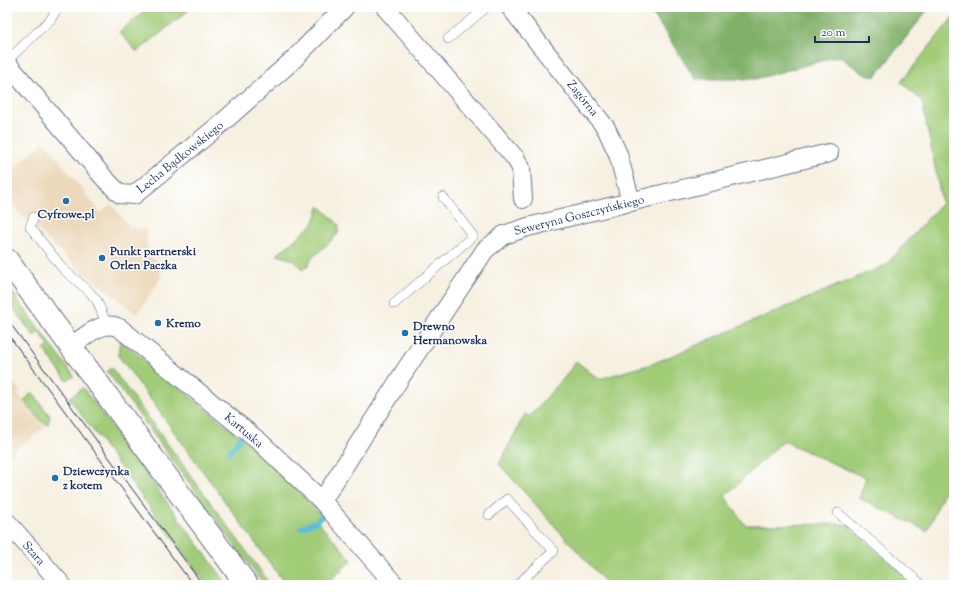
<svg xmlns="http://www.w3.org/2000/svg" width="961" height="592" font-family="'Sorts Mill Goudy',serif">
	<rect width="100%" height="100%" fill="#fff"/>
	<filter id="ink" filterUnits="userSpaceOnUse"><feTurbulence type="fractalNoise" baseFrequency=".025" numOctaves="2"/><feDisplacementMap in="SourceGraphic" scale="8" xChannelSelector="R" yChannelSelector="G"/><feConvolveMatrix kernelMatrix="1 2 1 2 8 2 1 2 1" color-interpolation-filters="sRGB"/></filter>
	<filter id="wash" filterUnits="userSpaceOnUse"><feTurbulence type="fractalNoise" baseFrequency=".012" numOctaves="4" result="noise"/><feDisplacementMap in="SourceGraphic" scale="16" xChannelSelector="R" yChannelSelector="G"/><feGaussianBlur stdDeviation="0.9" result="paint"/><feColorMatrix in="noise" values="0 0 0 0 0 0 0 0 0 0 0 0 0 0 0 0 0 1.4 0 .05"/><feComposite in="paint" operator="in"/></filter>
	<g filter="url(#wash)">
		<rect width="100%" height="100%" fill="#f6f0e0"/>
		<g fill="#ecd8ba">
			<polygon points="44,141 101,213 111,204 130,227 146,230 147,254 159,263 161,278 137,314 80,270 17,211 7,198 7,174"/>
			<polygon points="7,377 20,391 18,394 45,427 7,457"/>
		</g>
		<g fill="#a1cc78" stroke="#5e7e6b">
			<polygon points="149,7 186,7 189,10 137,52 119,32"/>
			<polygon points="954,16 954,469 927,531 859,498 866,478 783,441 725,496 745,525 846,524 917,585 889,585 883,580 862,583 858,585 608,585 499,464 525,414 529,417 565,377 576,361 599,379 652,364 886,265 942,203 922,101 901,82"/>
			<polygon points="320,206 339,225 338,234 311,259 310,263 303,270 294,260 277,255 313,224"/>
			<polygon points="7,285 74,376 67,381 44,350 49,346 39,332 34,336 7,300"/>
			<polygon points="120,340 264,456 321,515 316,520 352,560 325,585 286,585 118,355"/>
			<polygon points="111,367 271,585 264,585 107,371"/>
			<polygon points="83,388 228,585 207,585 69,398"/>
			<polygon points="32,392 50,416 48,425 42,422 24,401"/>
		</g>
		<polygon fill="#80b068" stroke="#4e7063" points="647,7 930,7 875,77 864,74 839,56 756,79 695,79 653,14"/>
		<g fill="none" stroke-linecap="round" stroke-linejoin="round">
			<g stroke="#5abdd8" stroke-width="5.5">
				<polyline points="229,452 241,437"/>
				<polyline points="301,528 317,521 322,516"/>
			</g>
		</g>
	</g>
	<g filter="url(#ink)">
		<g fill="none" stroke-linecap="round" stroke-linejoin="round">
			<g stroke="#68738c" stroke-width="10">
				<g id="service">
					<polyline points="448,39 487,7"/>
					<polyline points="7,61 51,19 58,7"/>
					<polyline points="34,217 30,227 64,270 89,291 97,301 107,325"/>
					<polyline points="394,304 473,236 443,197"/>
					<polyline points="838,513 922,585"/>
					<polyline points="489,515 507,499 554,551 517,585"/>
				</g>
			</g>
			<g stroke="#68738c" stroke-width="20">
				<g id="minor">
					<polyline points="385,7 516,159 521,168 523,199"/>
					<polyline points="510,7 606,128 618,154 631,202"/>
					<polyline points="7,63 105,179 120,194 134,195 223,122 293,60 345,7"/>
					<path d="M70 347C82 339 101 320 117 327 121 328 124 332 127 334L261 443 322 501 395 585"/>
					<polyline points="322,501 406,369 485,250 504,235 528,227 829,153"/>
					<polyline points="7,522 62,585"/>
				</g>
			</g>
			<g stroke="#68738c" stroke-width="24">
				<polyline id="secondary" points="7,260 247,585"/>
			</g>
			<use href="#service" stroke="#fff" stroke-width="9"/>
			<use href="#minor" stroke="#fff" stroke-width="18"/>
			<use href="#secondary" stroke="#fff" stroke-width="22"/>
			<g stroke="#1b2f5e" stroke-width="1">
				<polyline points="7,319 203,585"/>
				<polyline points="7,333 193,585"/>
			</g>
		</g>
	</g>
	<g fill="#1f6fb2" stroke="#fff" stroke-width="1.5">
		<circle cx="66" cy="201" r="4"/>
		<circle cx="102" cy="258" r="4"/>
		<circle cx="158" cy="323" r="4"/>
		<circle cx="405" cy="333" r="4"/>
		<circle cx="55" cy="478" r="4"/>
	</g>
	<g text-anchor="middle" stroke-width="3" stroke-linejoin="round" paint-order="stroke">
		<g font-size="12" fill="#1b2f5e" stroke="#fff">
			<text transform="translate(583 98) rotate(51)" y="4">Zagórna</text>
			<text transform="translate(180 157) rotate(-39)" y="4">Lecha Bądkowskiego</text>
			<text transform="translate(579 215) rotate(-14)" y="4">Seweryna Goszczyńskiego</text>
			<text transform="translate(244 430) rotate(40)" y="4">Kartuska</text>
			<text transform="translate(34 553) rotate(49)" y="4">Szara</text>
		</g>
		<g font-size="12" font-weight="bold" fill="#1b2f5e" stroke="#fff" text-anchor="start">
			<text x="66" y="218" text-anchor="middle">Cyfrowe.pl</text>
			<text x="110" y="255">Punkt partnerski<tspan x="110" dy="14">Orlen Paczka</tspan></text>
			<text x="166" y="327">Kremo</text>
			<text x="413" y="330">Drewno<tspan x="413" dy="14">Hermanowska</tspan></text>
			<text x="63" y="475">Dziewczynka<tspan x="63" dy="14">z kotem</tspan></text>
		</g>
	</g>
	<rect width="961" height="592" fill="none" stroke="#fff" stroke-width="24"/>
	<path d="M815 36v6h54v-6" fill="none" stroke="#1b2f5e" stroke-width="2"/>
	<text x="821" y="36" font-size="12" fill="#1b2f5e" stroke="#ffffff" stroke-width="3" paint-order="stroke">20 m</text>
</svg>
